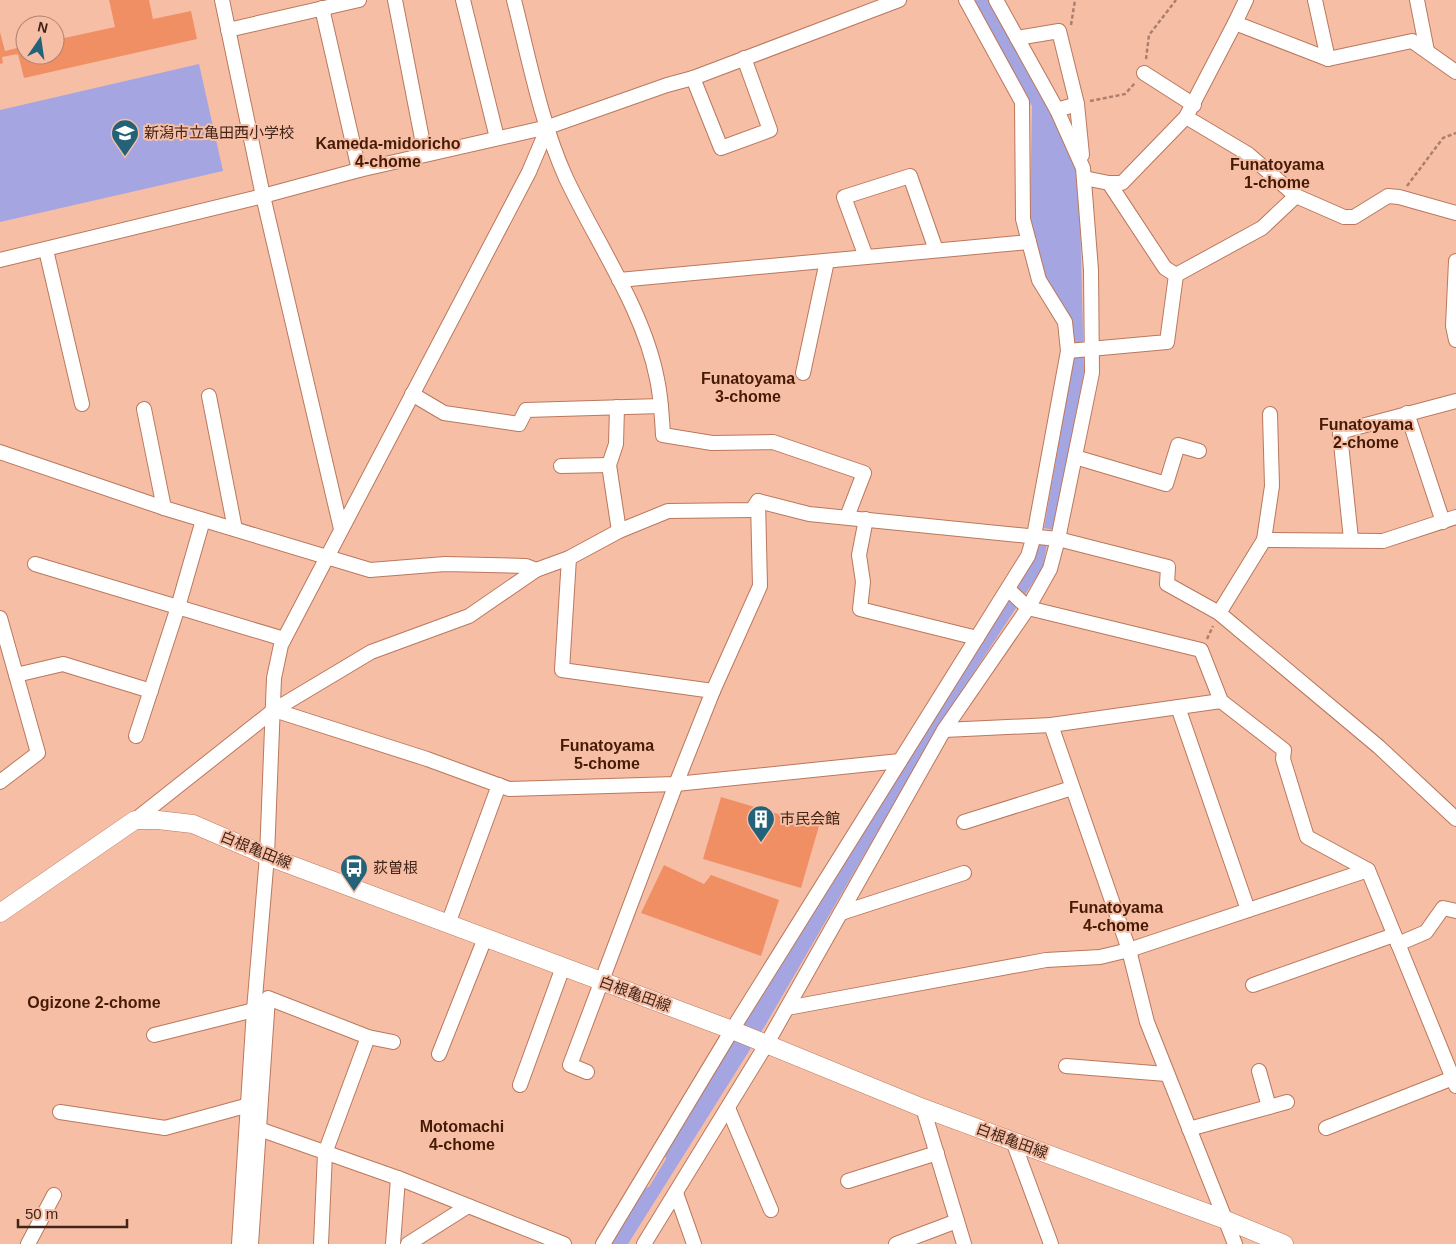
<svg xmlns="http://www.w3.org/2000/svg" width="1456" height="1244" font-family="Arial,'Noto Sans JP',sans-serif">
	<rect width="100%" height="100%" fill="#f7bea6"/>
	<g fill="#a5a5e1">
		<polygon points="971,0 992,0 1055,117 1079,179 1084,372 1054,530 1044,528 1075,351 1042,276 1030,218 1032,106"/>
		<polygon points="199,64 223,171 0,222 0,110"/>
		<polygon points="1048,538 1043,567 940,724 766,1024 628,1244 609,1244 641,1189 649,1187 666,1159 664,1151 1040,543"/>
	</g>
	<g fill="#f08f64">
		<polygon points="109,0 149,0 153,19 191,11 197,39 24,78 18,54 2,57 3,63 0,64 0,32 5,51 25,46 25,55 55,55 55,40 115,27"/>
		<polygon points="721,797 819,826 801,888 703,859"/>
		<polygon points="664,865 704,884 711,875 779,900 761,956 641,913"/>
	</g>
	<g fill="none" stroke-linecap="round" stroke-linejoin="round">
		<g stroke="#ba785c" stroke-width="16">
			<g id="minor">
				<polyline points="222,0 263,196 341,529"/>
				<polyline points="395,0 425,154"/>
				<polyline points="463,0 497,138"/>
				<path d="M514 0C529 59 541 123 566 178 596 242 644 310 657 379 661 397 662 417 663 435L712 443 773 442 864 473 847 517"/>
				<polyline points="1246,0 1235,23 1328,59 1412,41 1456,72"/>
				<polyline points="1315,0 1328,59"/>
				<polyline points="1417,0 1427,51"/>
				<polyline points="322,8 359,170"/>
				<polyline points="228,30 359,0"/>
				<polyline points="1017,38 1059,31 1077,104"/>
				<polyline points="1144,73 1194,105"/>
				<polyline points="693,78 721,148 770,130 744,58"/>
				<polyline points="1057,110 1077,104 1082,155"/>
				<polyline points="1186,117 1248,154 1296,196 1344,217 1354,217 1388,196 1399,197 1456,213"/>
				<polyline points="1109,183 1122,183 1186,117 1235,23"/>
				<polyline points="46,250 82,404"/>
				<polyline points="866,257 844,197 910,176 936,250"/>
				<polyline points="0,260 263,196 359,170 548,127 667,85 693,78 899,0"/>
				<polyline points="1456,261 1453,326 1456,340"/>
				<polyline points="1176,275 1262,228 1296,196"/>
				<polyline points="619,280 1029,242"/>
				<polyline points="1068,351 1167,342 1176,275 1165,268 1109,183 1084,178"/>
				<polyline points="803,373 827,261"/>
				<polyline points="412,394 444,413 519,424 526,410 661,406"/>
				<polyline points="209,396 235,529"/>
				<polyline points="617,407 616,444 609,465 619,531"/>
				<polyline points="144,409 164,508"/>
				<polyline points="1407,413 1443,522"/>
				<polyline points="0,452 164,508 370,570 445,564 526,566 536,570"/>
				<polyline points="1075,457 1166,484 1178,445 1199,451"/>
				<polyline points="561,466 609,465"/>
				<polyline points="866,519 859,555 863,582 860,609 977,638"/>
				<polyline points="1351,539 1340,434 1347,430 1456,401"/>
				<polyline points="1264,540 1272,486 1270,414"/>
				<polyline points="569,558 562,670 713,691 676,784 570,1065 587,1072"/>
				<polyline points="35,564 284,639"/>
				<polyline points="1008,589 1028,608 1201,650 1221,701 1284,750 1283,759 1307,837 1368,870 1456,1086"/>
				<polyline points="1219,613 1264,540 1383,541 1456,517"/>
				<polyline points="0,618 38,753 0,782"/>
				<polyline points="16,675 63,664 151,691"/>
				<polyline points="713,691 760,586 758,501"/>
				<polyline points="1178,707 1248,910"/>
				<polyline points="274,710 427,759 509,789 676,784 900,761"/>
				<polyline points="1051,725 1129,950 1147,1022 1235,1244"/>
				<polyline points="944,730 1051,725 1221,701"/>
				<polyline points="136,736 178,607 203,520"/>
				<polyline points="135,820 274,710 371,652 469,616 536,570 569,558 619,531 668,511 752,510 758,501 809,514 1058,539 1168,567 1167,584 1219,613 1379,747 1456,819"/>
				<polyline points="964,822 1072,788"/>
				<polyline points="841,913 964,873"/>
				<polyline points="448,924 499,785"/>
				<polyline points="1398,944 1426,932 1443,908 1456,911"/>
				<polyline points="1253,985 1394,935"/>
				<polyline points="787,1008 1046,960 1100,957 1129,950 1368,870"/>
				<polyline points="154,1035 254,1010"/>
				<polyline points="439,1054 485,938"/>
				<polyline points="1066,1066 1166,1074"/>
				<polyline points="1259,1071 1269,1107"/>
				<polyline points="520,1085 563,967"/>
				<polyline points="728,1108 771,1210"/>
				<polyline points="923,1108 964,1244"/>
				<polyline points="60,1112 165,1128 249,1105"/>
				<polyline points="1326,1128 1453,1078"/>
				<polyline points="259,1129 398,1178 564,1244"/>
				<polyline points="1189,1129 1287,1102"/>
				<polyline points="1013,1141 1051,1244"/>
				<polyline points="848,1181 937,1153"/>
				<polyline points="676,1193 694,1244"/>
				<polyline points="28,1244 54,1195"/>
				<polyline points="239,1244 254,1010 267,856 274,678 281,645 529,172 548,127"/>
				<polyline points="251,1244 268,998 368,1037 393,1042"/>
				<polyline points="321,1244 325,1153 368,1037"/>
				<polyline points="393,1244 398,1178"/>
				<polyline points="408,1244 468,1206"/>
				<polyline points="603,1244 732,1030 1028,556 1034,536 1068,351 1065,322 1039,280 1023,219 1022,102 966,0"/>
				<polyline points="644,1244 766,1045 944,730 1028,608 1050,569 1058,539 1092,373 1091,270 1083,168 1057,110 996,0"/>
				<polyline points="896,1244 957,1221"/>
			</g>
		</g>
		<g stroke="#ba785c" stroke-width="19">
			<polyline id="major" points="0,913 135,820 158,820 193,824 267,856 732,1030 923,1108 1226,1220 1284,1244"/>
		</g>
		<g stroke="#ac7f6c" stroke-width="2.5" stroke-dasharray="4 2.5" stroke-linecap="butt">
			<polyline points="1071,25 1075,0"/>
			<polyline points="1146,59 1149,35 1176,0"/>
			<polyline points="1090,101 1125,94 1135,83"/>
			<polyline points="1407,186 1443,138 1456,133"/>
			<polyline points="1207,639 1213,626"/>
		</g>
		<use href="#minor" stroke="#fff" stroke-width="14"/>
		<use href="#major" stroke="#fff" stroke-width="18"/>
	</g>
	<defs>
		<g id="school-pin" transform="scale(1.4375)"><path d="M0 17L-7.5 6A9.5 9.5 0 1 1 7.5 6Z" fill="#236278" stroke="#f7bea6"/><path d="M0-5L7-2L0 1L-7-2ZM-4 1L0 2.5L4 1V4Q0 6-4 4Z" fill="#fff"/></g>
		<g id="building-pin" transform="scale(1.4375)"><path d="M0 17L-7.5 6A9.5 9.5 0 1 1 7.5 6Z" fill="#236278" stroke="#f7bea6"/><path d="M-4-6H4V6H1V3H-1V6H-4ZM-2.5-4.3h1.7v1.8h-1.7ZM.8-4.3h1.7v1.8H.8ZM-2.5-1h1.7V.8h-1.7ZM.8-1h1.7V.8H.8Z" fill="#fff"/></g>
		<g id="bus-pin" transform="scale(1.4375)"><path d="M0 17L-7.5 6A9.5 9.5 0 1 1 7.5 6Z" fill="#236278" stroke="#f7bea6"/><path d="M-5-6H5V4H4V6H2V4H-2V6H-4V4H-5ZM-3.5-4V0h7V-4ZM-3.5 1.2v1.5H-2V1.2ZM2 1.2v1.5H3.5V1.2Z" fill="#fff"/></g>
	</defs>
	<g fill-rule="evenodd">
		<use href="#school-pin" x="125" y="133"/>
		<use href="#building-pin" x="761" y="819"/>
		<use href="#bus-pin" x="354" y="868"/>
	</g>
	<g text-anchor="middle" stroke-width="4" stroke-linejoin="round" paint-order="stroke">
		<g font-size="15" fill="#402519" stroke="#f7bea6" text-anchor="start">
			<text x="144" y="138">新潟市立亀田西小学校</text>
			<text x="780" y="824">市民会館</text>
			<text x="373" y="873">荻曽根</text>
		</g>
		<g font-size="15" fill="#402519" stroke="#f7bea6">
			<text transform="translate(256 850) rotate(22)" y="5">白根亀田線</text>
			<text transform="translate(635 994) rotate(20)" y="5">白根亀田線</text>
			<text transform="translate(1012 1141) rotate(20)" y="5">白根亀田線</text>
		</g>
		<g font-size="16" font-weight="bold" fill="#461b05" stroke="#f7bea6">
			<text x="388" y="149">Kameda-midoricho<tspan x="388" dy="18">4-chome</tspan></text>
			<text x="1277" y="170">Funatoyama<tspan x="1277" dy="18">1-chome</tspan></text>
			<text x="748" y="384">Funatoyama<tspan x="748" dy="18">3-chome</tspan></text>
			<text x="1366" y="430">Funatoyama<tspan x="1366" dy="18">2-chome</tspan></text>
			<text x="607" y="751">Funatoyama<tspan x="607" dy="18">5-chome</tspan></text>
			<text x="1116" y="913">Funatoyama<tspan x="1116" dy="18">4-chome</tspan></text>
			<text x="94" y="1008">Ogizone 2-chome</text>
			<text x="462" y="1132">Motomachi<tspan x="462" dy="18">4-chome</tspan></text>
		</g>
	</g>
	<g transform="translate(40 40) rotate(13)"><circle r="24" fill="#f7bea6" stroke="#ae816e"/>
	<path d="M0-4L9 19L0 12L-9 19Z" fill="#236278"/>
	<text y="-8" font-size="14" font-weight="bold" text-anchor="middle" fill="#402519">N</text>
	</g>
	<path d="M18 1219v8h109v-8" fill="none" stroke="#402519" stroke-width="2.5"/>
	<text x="25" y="1219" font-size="15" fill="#402519" stroke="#f7bea6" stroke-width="4" paint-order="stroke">50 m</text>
</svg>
